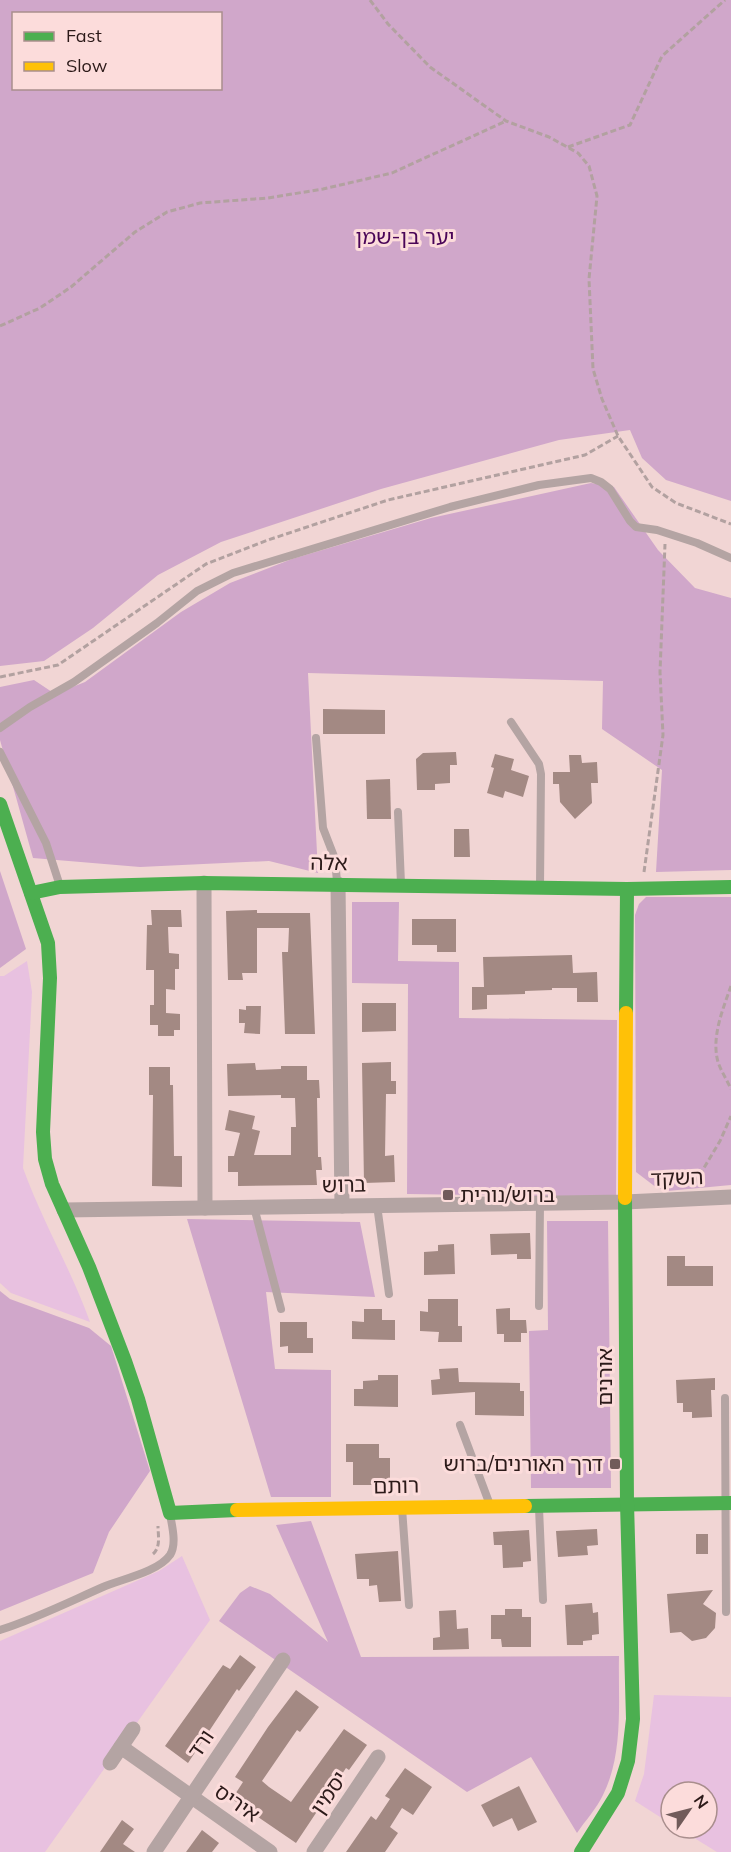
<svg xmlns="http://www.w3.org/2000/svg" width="731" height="1852" font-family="Mulish,'Noto Sans Hebrew',sans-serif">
	<rect width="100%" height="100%" fill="#f1d5d4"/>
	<g fill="#e8c1e0">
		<path d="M27 961 32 992 23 1168C42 1221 71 1269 90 1322L11 1293 0 1283V976H4Z"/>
		<polygon points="182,1556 210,1620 45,1852 0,1852 0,1641 159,1571"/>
		<polygon points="654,1695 731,1697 731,1852 717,1852 678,1828 707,1828 707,1792 671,1792 671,1824 635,1801 644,1774"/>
	</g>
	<g fill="#d0a7ca" fill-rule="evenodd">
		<path d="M0 0H731V501L666 480 642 458 630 430 559 440 381 489 221 542 158 575 93 628 44 661 0 666ZM14 14H220V88H14Z"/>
		<polygon points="591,483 614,487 658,550 695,588 731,598 731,870 656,872 662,770 602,729 603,681 308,673 318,873 269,861 140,867 33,858 0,740 0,687 34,680 55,694 85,682 181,612 230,583 292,559 431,518"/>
		<polygon points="0,871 26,949 0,968"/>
		<polygon points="646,897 731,897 731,1185 667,1191 657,1188 636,1172 635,915 639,904"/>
		<polygon points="352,902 399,902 398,961 459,962 459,1018 617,1020 616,1197 407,1194 408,984 352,983"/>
		<polygon points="187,1219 360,1222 375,1297 266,1292 275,1369 331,1370 331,1497 271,1497"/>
		<polygon points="547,1221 608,1221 611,1488 531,1488 529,1331 548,1330"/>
		<polygon points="0,1291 10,1299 89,1328 111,1346 150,1471 109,1532 93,1573 0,1611"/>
		<path d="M311 1521 361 1657 619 1656C618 1701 624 1753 603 1795 597 1808 585 1821 577 1833L531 1757 467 1792 219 1621 240 1593 250 1586 270 1594 328 1642 276 1525Z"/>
	</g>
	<g fill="#a38983">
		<polygon points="323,709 385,710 385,734 323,734"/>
		<polygon points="456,752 457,765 450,765 450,783 435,784 435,790 417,790 416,759 423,753"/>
		<polygon points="495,754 514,759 511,770 529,776 523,797 505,791 503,798 487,793 494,768 491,767"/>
		<polygon points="569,755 581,755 582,763 597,762 598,783 591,783 592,803 575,819 560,802 559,784 553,784 553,772 570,772"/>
		<polygon points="390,779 391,819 367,819 366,780"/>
		<polygon points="454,829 469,829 470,857 454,857"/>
		<polygon points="151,910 181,910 182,927 168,927 169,953 179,954 179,969 175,969 175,990 166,989 166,1013 180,1014 180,1030 174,1030 174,1036 158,1036 158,1025 150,1025 150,1005 154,1005 154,970 146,970 147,925 152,925"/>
		<polygon points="257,910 257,913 310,913 315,1034 285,1034 282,952 288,952 289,928 257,928 257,973 242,973 243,980 228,980 226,911"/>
		<polygon points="412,919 456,919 456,952 437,952 437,945 412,945"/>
		<polygon points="572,955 573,973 597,972 598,1002 577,1002 577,988 552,988 552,990 525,991 525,994 487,995 487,1009 472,1010 472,987 484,987 483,957"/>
		<polygon points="362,1003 396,1003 396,1031 362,1032"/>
		<polygon points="246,1006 261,1006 260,1034 244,1033 245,1023 239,1023 239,1009 246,1010"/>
		<polygon points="391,1062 391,1081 396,1081 396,1094 386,1094 385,1156 394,1155 395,1182 364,1183 362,1063"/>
		<polygon points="255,1063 256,1070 281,1069 281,1066 307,1066 307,1080 319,1080 320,1098 317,1098 318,1157 321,1157 322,1170 316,1170 317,1185 238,1186 238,1172 228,1172 228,1156 234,1156 240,1133 225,1130 229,1110 255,1116 252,1129 260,1131 254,1155 291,1155 291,1127 296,1127 295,1098 281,1098 281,1095 228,1096 227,1064"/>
		<polygon points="149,1067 170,1067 170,1085 173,1085 174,1156 182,1156 182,1187 152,1186 153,1095 149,1095"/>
		<polygon points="530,1233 531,1259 517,1259 517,1254 491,1255 490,1234"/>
		<polygon points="454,1244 455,1274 424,1275 424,1252 438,1251 438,1245"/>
		<polygon points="667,1256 685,1256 685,1266 713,1266 713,1286 667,1286"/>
		<polygon points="428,1299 458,1299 458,1326 462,1326 462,1342 438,1342 439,1332 420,1331 420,1311 428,1312"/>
		<polygon points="510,1308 510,1320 526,1320 527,1333 521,1333 521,1342 504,1342 504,1334 497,1334 496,1309"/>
		<polygon points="364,1309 382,1309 382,1320 395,1320 395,1340 352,1339 352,1321 364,1322"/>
		<polygon points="280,1322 307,1322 307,1338 313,1338 313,1353 288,1353 288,1346 280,1347"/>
		<polygon points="458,1368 459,1382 520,1383 520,1391 524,1391 524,1416 475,1415 475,1392 432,1395 431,1380 440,1379 439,1369"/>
		<polygon points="378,1375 398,1375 398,1407 354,1406 354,1389 363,1389 363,1381 378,1380"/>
		<polygon points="715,1378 715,1390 711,1390 712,1417 692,1418 692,1412 683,1412 683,1403 677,1403 676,1380"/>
		<polygon points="346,1444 379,1444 379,1458 390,1458 390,1479 379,1479 379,1485 353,1485 353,1462 346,1462"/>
		<polygon points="597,1529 598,1545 587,1546 588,1555 558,1557 556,1531"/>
		<polygon points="529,1530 531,1561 523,1562 523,1567 503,1568 502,1545 494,1545 493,1532"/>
		<rect x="696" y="1534" width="12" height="20"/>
		<polygon points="398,1551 401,1601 379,1602 377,1585 369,1586 369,1579 357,1579 355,1554"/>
		<polygon points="713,1590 703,1604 716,1613 715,1628 706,1638 692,1641 681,1632 670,1633 667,1594"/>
		<polygon points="592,1603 593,1613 598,1612 599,1634 592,1635 592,1640 583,1641 583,1645 567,1645 565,1605"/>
		<polygon points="505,1609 522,1609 522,1617 531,1617 531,1647 502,1647 501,1639 491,1639 491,1615 505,1615"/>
		<polygon points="456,1610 457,1629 468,1628 469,1649 433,1650 433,1638 440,1637 439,1611"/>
		<polygon points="240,1655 256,1667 239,1691 237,1689 188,1763 165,1746 223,1665 230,1669"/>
		<polygon points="296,1690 319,1707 300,1732 297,1730 262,1781 269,1787 291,1802 344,1729 367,1745 349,1770 346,1768 296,1843 232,1799 243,1782 235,1777 268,1727"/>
		<polygon points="405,1768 432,1787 413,1815 402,1808 390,1827 398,1833 385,1852 346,1852 371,1816 376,1820 390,1799 385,1796"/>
		<polygon points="519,1786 537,1822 518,1831 512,1818 493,1827 481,1805"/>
		<polygon points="122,1820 134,1829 123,1844 135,1852 100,1852"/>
		<polygon points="202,1830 219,1843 212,1852 186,1852"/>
	</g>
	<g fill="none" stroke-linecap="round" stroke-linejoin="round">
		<g stroke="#b2a1a0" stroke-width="3" stroke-dasharray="6 3" stroke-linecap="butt">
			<polyline points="370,0 388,24 430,67 506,121 549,137 578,153 589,166 597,196 589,279 593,369 602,399 618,436 652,487 676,503 731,524"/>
			<polyline points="568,147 630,125 662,56 725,0"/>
			<polyline points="0,326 40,308 71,287 135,232 167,212 200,203 268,198 323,189 392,173 506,121"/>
			<polyline points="0,677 58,665 206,564 268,540 388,500 585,455 618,436"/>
			<polyline points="644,872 663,735 660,672 665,544"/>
			<path d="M731 986C723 1009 711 1037 718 1062 721 1071 727 1080 731 1089"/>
			<polyline points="695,1183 720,1141 731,1116"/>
			<path d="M153 1554C161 1547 158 1535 158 1526"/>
		</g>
		<g stroke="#b4a4a3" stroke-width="8">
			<polyline points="511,722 539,764 541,774 540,886"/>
			<polyline points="0,728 30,707 74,682 157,623 197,591 233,573 450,507 539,485 591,478 601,482 610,489 630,521 636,527 657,530 697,543 731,558"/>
			<polyline points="316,738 323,828 335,859 337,882"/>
			<polyline points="0,752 46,843 60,886"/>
			<polyline points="398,812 401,884"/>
			<polyline points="377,1205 389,1294"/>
			<polyline points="254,1207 281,1309"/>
			<polyline points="539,1306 540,1203"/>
			<polyline points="725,1398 726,1612"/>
			<polyline points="460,1425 490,1505"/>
			<polyline points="402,1508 409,1605"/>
			<polyline points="539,1508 543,1600"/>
			<path d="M0 1630C35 1619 69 1602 103 1587 122 1579 158 1572 170 1555 177 1544 172 1526 170 1514"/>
		</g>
		<g stroke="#b4a4a3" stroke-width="15">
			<polyline points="204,883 205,1208"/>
			<polyline points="338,884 342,1206"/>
			<polyline points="64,1210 625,1202 731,1197"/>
			<polyline points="121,1747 270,1852"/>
			<polyline points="110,1763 133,1729"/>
			<polyline points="154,1852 283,1660"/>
			<polyline points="314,1852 378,1757"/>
		</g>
		<g stroke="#4caf50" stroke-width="14">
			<polyline points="0,804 48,943 50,978 43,1132 45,1159 52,1184 89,1267 125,1361 138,1399 170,1513 237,1510"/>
			<polyline points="31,893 60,887 204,883 627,889 731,887"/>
			<polyline points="626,1013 627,889"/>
			<polyline points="525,1506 731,1503"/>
			<polyline points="581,1852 618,1793 628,1761 633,1719 627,1503 625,1198"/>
		</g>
		<g stroke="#ffc107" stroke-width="14">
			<polyline points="625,1198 626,1013"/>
			<polyline points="237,1510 525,1506"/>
		</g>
	</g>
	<g fill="#715b5a" stroke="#fcdcdb" stroke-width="2">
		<rect x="442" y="1189" width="12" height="12" rx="3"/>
		<rect x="609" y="1458" width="12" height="12" rx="3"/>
	</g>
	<g text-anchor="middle" stroke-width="6" stroke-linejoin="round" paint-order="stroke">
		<g font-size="21" fill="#4a0557" stroke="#fcdcdb">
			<text x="405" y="244">יער בן-שמן</text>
		</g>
		<g font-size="21" fill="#2c1a19" stroke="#fcdcdb">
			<text transform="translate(329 863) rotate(1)" y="7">אלה</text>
			<text transform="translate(677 1178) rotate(-2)" y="7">השקד</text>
			<text transform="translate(344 1185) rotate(-1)" y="7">ברוש</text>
			<text transform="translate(605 1377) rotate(-90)" y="7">אורנים</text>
			<text transform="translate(396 1486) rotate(-1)" y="7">רותם</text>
			<text transform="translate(201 1744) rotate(-56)" y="7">ורד</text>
			<text transform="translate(329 1793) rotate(-56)" y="7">יסמין</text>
			<text transform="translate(237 1803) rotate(35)" y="7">איריס</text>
		</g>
		<g font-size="21" fill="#2c1a19" stroke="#fcdcdb" text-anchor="start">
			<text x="460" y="1202">ברוש/נורית</text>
			<text x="603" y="1471" text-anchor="end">דרך האורנים/ברוש</text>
		</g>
	</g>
	<rect x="12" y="12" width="210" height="78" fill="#fcdcdb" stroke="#a98e8d" stroke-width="1.5"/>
	<rect x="24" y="32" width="30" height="9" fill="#4caf50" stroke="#a98e8d" stroke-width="1.5"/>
	<text x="66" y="42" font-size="18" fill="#2c1a19">Fast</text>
	<rect x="24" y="62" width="30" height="9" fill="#ffc107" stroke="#a98e8d" stroke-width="1.5"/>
	<text x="66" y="72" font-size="18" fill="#2c1a19">Slow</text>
	<g transform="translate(689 1810) rotate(55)"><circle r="28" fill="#fcdcdb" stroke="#a98e8d" stroke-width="1.5"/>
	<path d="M0-4.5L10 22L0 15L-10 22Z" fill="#715b5a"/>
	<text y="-9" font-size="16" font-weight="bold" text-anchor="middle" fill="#2c1a19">N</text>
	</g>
</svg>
